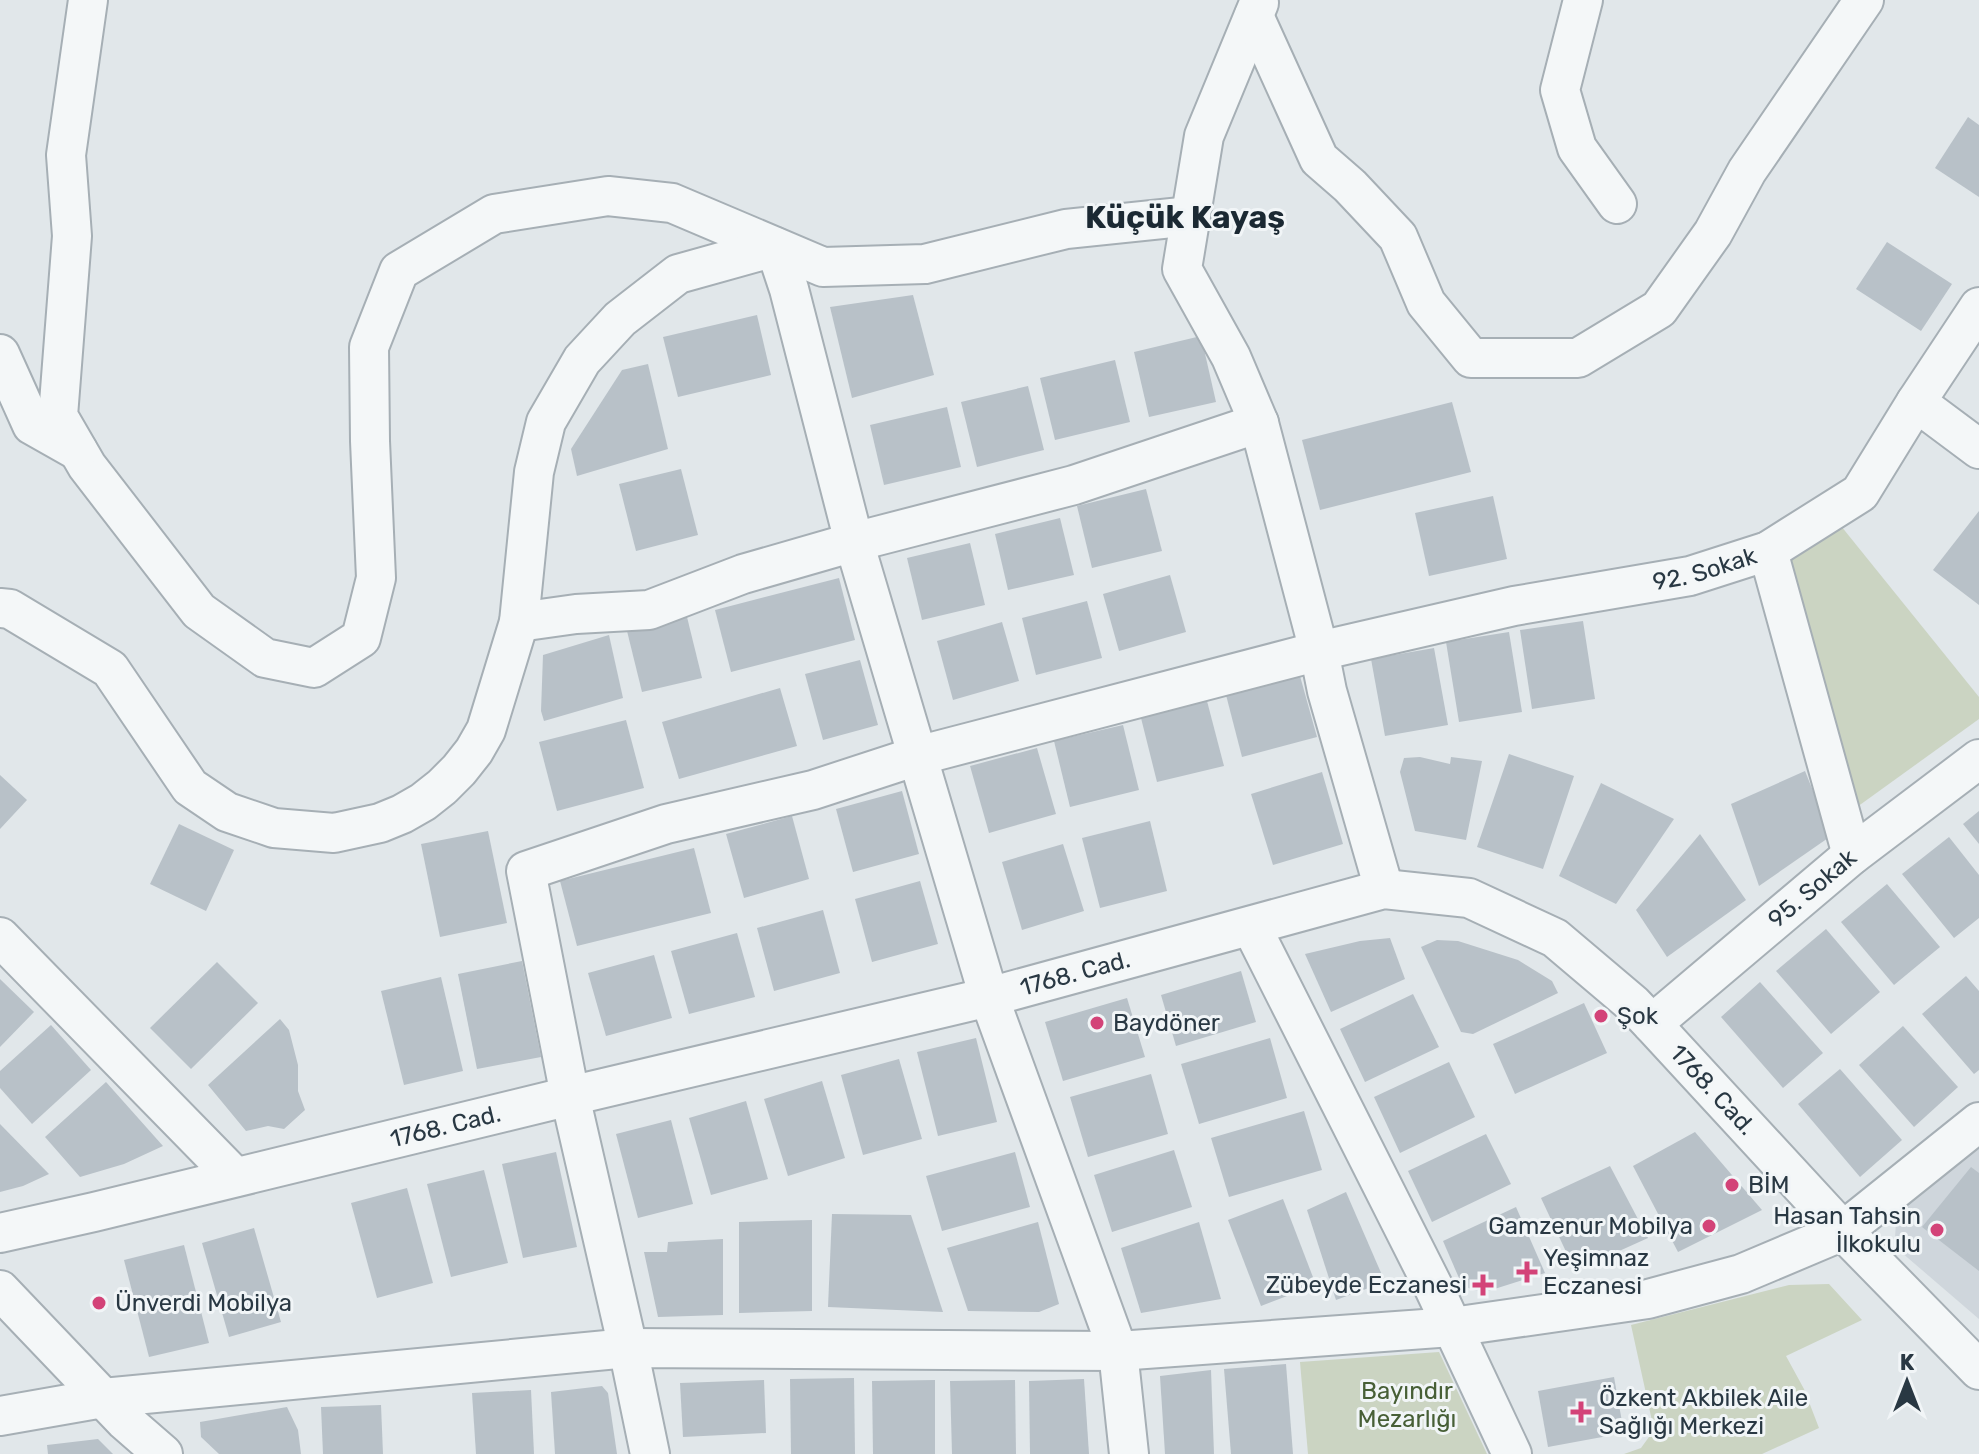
<svg xmlns="http://www.w3.org/2000/svg" width="1979" height="1454" font-family="Rubik,sans-serif">
	<rect width="100%" height="100%" fill="#e1e7ea"/>
	<polygon fill="#cfd6dc" points="1979,1140 1979,1319 1901,1252 1895,1237 1896,1223 1911,1196"/>
	<g fill="#cbd4c2">
		<polygon points="1841,526 1979,697 1979,719 1857,807 1786,557"/>
		<polygon points="1829,1284 1862,1320 1786,1356 1804,1389 1819,1428 1762,1454 1624,1454 1641,1448 1654,1430 1631,1325 1789,1285"/>
		<polygon points="1439,1352 1487,1454 1308,1454 1300,1362"/>
	</g>
	<g fill="#b8c1c8">
		<polygon points="1968,117 1979,125 1979,197 1935,168"/>
		<polygon points="1887,242 1952,284 1921,331 1856,289"/>
		<polygon points="913,295 934,375 852,398 830,307"/>
		<polygon points="757,315 771,375 678,397 663,337"/>
		<polygon points="1201,336 1216,402 1149,417 1134,352"/>
		<polygon points="1115,360 1130,422 1055,440 1040,378"/>
		<polygon points="648,364 668,449 577,476 571,449 622,370"/>
		<polygon points="1028,386 1044,450 977,467 961,402"/>
		<polygon points="1452,402 1471,472 1320,510 1302,440"/>
		<polygon points="947,407 961,467 884,485 870,425"/>
		<polygon points="681,469 698,535 636,551 619,484"/>
		<polygon points="1146,489 1162,551 1092,568 1077,506"/>
		<polygon points="1493,496 1507,559 1429,576 1415,513"/>
		<polygon points="1979,511 1979,605 1933,570"/>
		<polygon points="1060,518 1074,575 1008,590 995,534"/>
		<polygon points="970,543 985,605 922,620 907,558"/>
		<polygon points="1170,575 1186,632 1119,651 1103,594"/>
		<polygon points="839,578 855,640 731,672 715,610"/>
		<polygon points="1087,601 1102,658 1036,675 1022,618"/>
		<polygon points="687,617 702,678 642,692 627,631"/>
		<polygon points="1583,621 1595,699 1532,709 1520,630"/>
		<polygon points="1002,622 1019,681 953,700 937,641"/>
		<polygon points="1509,632 1522,712 1459,722 1446,642"/>
		<polygon points="609,635 623,698 544,721 541,711 543,655"/>
		<polygon points="1434,648 1448,725 1385,736 1371,659"/>
		<polygon points="860,660 878,725 823,740 805,674"/>
		<polygon points="1300,676 1317,737 1242,757 1226,695"/>
		<polygon points="780,688 797,746 679,779 662,722"/>
		<polygon points="1207,701 1224,766 1157,782 1141,718"/>
		<polygon points="626,720 644,788 557,811 539,742"/>
		<polygon points="1123,725 1139,790 1070,807 1054,741"/>
		<polygon points="1037,748 1056,814 989,833 970,766"/>
		<polygon points="1509,754 1574,776 1543,869 1477,847"/>
		<polygon points="1420,757 1450,764 1451,757 1482,761 1466,840 1415,831 1400,772 1404,758"/>
		<polygon points="1805,771 1831,836 1759,886 1731,804"/>
		<polygon points="1322,772 1343,844 1273,865 1251,794"/>
		<polygon points="0,775 27,800 0,829"/>
		<polygon points="1601,783 1674,819 1616,904 1559,876"/>
		<polygon points="902,791 919,854 853,872 836,809"/>
		<polygon points="1979,811 1979,844 1963,824"/>
		<polygon points="792,816 809,879 744,898 726,834"/>
		<polygon points="1150,821 1167,891 1100,908 1082,838"/>
		<polygon points="179,824 234,850 206,911 150,884"/>
		<polygon points="488,831 507,923 440,937 421,844"/>
		<polygon points="1700,834 1746,900 1667,957 1636,910"/>
		<polygon points="1949,837 1979,875 1979,918 1954,938 1902,874"/>
		<polygon points="1063,844 1084,911 1022,930 1002,862"/>
		<polygon points="694,848 711,913 577,946 560,881"/>
		<polygon points="920,881 938,944 872,962 855,899"/>
		<polygon points="1887,884 1940,947 1894,985 1841,922"/>
		<polygon points="823,910 840,973 774,991 757,928"/>
		<polygon points="1826,929 1880,992 1831,1034 1776,971"/>
		<polygon points="737,933 755,997 689,1014 671,951"/>
		<polygon points="1390,938 1405,979 1331,1012 1305,954 1360,941"/>
		<polygon points="1437,940 1458,941 1518,960 1552,981 1558,993 1473,1034 1461,1032 1421,947"/>
		<polygon points="654,955 672,1018 606,1036 588,973"/>
		<polygon points="522,961 541,1057 477,1069 458,974"/>
		<polygon points="217,962 258,1003 191,1069 150,1028"/>
		<polygon points="1241,971 1256,1022 1176,1046 1161,995"/>
		<polygon points="1966,976 1979,991 1979,1070 1974,1074 1922,1014"/>
		<polygon points="441,977 463,1071 404,1085 381,991"/>
		<polygon points="0,979 34,1012 0,1047"/>
		<polygon points="1760,982 1823,1053 1783,1088 1721,1017"/>
		<polygon points="1413,994 1439,1047 1365,1082 1340,1029"/>
		<polygon points="1127,998 1145,1057 1063,1081 1045,1022"/>
		<polygon points="1584,1003 1607,1053 1515,1094 1493,1044"/>
		<polygon points="280,1019 289,1030 298,1065 298,1091 305,1110 284,1129 268,1126 246,1131 208,1085"/>
		<polygon points="51,1025 91,1070 32,1124 0,1088 0,1071"/>
		<polygon points="1903,1026 1958,1087 1914,1127 1859,1065"/>
		<polygon points="976,1038 997,1122 938,1136 917,1052"/>
		<polygon points="1270,1038 1287,1098 1199,1124 1181,1064"/>
		<polygon points="899,1059 922,1139 863,1155 841,1075"/>
		<polygon points="1449,1062 1475,1117 1400,1153 1374,1097"/>
		<polygon points="1840,1069 1902,1140 1860,1177 1798,1104"/>
		<polygon points="1151,1074 1168,1134 1088,1157 1070,1097"/>
		<polygon points="822,1081 845,1158 788,1176 764,1099"/>
		<polygon points="106,1082 163,1146 124,1164 80,1177 45,1137"/>
		<polygon points="746,1101 768,1179 711,1195 689,1118"/>
		<polygon points="1304,1111 1322,1170 1229,1197 1211,1138"/>
		<polygon points="671,1120 693,1204 638,1218 616,1134"/>
		<polygon points="0,1124 49,1174 23,1186 0,1192"/>
		<polygon points="1695,1132 1762,1210 1678,1252 1633,1166"/>
		<polygon points="1486,1134 1511,1184 1432,1222 1408,1171"/>
		<polygon points="1174,1150 1192,1207 1112,1232 1094,1175"/>
		<polygon points="556,1152 577,1247 523,1258 502,1164"/>
		<polygon points="1015,1152 1030,1207 942,1231 926,1176"/>
		<polygon points="1610,1166 1648,1238 1575,1271 1541,1198"/>
		<polygon points="1971,1167 1979,1173 1979,1271 1922,1227"/>
		<polygon points="484,1170 508,1263 451,1277 427,1184"/>
		<polygon points="407,1188 433,1283 377,1298 351,1203"/>
		<polygon points="1346,1192 1385,1282 1336,1300 1307,1210"/>
		<polygon points="1283,1199 1316,1285 1261,1306 1228,1220"/>
		<polygon points="1516,1207 1545,1273 1485,1292 1473,1290 1462,1285 1443,1241"/>
		<polygon points="832,1214 911,1215 943,1312 828,1307"/>
		<polygon points="812,1220 812,1311 739,1313 739,1222"/>
		<polygon points="1038,1222 1059,1304 1039,1312 968,1311 947,1248"/>
		<polygon points="1199,1222 1221,1299 1141,1313 1121,1248"/>
		<polygon points="254,1228 281,1322 229,1337 202,1243"/>
		<polygon points="723,1239 723,1315 658,1317 644,1252 667,1252 668,1242"/>
		<polygon points="184,1245 209,1343 149,1357 124,1260"/>
		<polygon points="1286,1364 1293,1454 1231,1454 1224,1369"/>
		<polygon points="1211,1370 1214,1454 1165,1454 1160,1376"/>
		<polygon points="1614,1377 1624,1433 1548,1447 1538,1391"/>
		<polygon points="854,1378 855,1454 791,1454 790,1379"/>
		<polygon points="1084,1379 1089,1454 1030,1454 1029,1381"/>
		<polygon points="764,1380 766,1433 683,1437 680,1383"/>
		<polygon points="935,1380 935,1454 873,1454 872,1381"/>
		<polygon points="1015,1380 1016,1454 952,1454 950,1381"/>
		<polygon points="602,1386 608,1393 617,1454 555,1454 551,1392"/>
		<polygon points="531,1390 534,1454 476,1454 472,1393"/>
		<polygon points="381,1405 383,1454 323,1454 321,1407"/>
		<polygon points="287,1407 298,1430 301,1454 219,1454 201,1437 200,1422"/>
		<polygon points="98,1439 113,1454 48,1454 47,1445"/>
	</g>
	<g fill="none" stroke-linecap="round" stroke-linejoin="round">
		<g stroke="#a6afb5" stroke-width="42">
			<g id="minor">
				<polyline points="88,0 66,155 72,236 58,416 87,466 199,611 265,658 314,668 361,638 376,578 370,441 369,347 399,271 494,214 608,196 672,203 823,267 925,264 1066,229 1191,216"/>
				<polyline points="1583,0 1560,90 1577,148 1617,204"/>
				<polyline points="1259,3 1204,136 1182,269 1231,357 1259,423 1319,651 1327,691 1384,889"/>
				<polyline points="1254,16 1319,159 1350,186 1398,237 1426,303 1471,358 1578,358 1659,309 1713,233 1747,171 1864,0"/>
				<polyline points="0,354 32,425 78,451"/>
				<polyline points="1916,402 1979,449"/>
				<polyline points="1768,551 1852,855"/>
				<polyline points="0,608 10,609 110,669 190,787 227,812 274,828 334,833 380,823 402,814 423,802 442,787 459,770 474,751 486,730 519,622 534,472 546,422 582,360 620,319 678,274 775,247 789,289 854,542 989,997 1118,1351 1129,1454"/>
				<polyline points="519,622 576,614 649,610 743,574 854,542 1074,485 1259,423"/>
				<polyline points="1251,926 1434,1288 1512,1454"/>
				<polyline points="0,937 235,1177"/>
				<path id="s1" d="M1652 1024 1852 855 1979 759"/>
				<path id="s2" d="M0 1233 94 1212 570 1096 989 997 1384 889 1469 898 1555 938 1633 1004 1652 1024 1843 1231 1979 1370"/>
				<polyline points="0,1290 125,1421 163,1454"/>
				<polyline points="0,1416 103,1398 628,1348 1118,1351 1452,1327 1648,1299 1741,1274 1843,1231 1979,1122"/>
				<path id="s3" d="M650 1454 628 1348 570 1096 526 871 666 824 813 790 917 756 1319 651 1514 606 1690 576 1768 551 1860 493 1916 402 1979 307"/>
			</g>
		</g>
		<use href="#minor" stroke="#f4f7f8" stroke-width="38"/>
	</g>
	<g fill="#d34378" stroke="#f1f5f7" stroke-width="3">
		<circle cx="1601" cy="1016" r="8"/>
		<circle cx="1097" cy="1023" r="8"/>
		<circle cx="1732" cy="1185" r="8"/>
		<circle cx="1709" cy="1226" r="8"/>
		<circle cx="1937" cy="1230" r="8"/>
		<path d="M1523 1260h8v8h8v8h-8v8h-8v-8h-8v-8h8z"/>
		<path d="M1479 1273h8v8h8v8h-8v8h-8v-8h-8v-8h8z"/>
		<circle cx="99" cy="1303" r="8"/>
		<path d="M1577 1400h8v8h8v8h-8v8h-8v-8h-8v-8h8z"/>
	</g>
	<g text-anchor="middle" stroke-width="6" stroke-linejoin="round" paint-order="stroke">
		<g font-size="24" fill="#293843" stroke="#f1f5f7">
			<text dy="8" stroke="none"><textPath href="#s3" startOffset="1814">92. Sokak</textPath></text>
			<text dy="8" stroke="none"><textPath href="#s1" startOffset="210">95. Sokak</textPath></text>
			<text dy="8" stroke="none"><textPath href="#s2" startOffset="1106">1768. Cad.</textPath></text>
			<text dy="8" stroke="none"><textPath href="#s2" startOffset="1826">1768. Cad.</textPath></text>
			<text dy="8" stroke="none"><textPath href="#s2" startOffset="458">1768. Cad.</textPath></text>
		</g>
		<g font-size="24" fill="#293843" stroke="#f1f5f7" text-anchor="start">
			<text x="1617" y="1024">Şok</text>
			<text x="1113" y="1031">Baydöner</text>
			<text x="1748" y="1193">BİM</text>
			<text x="1921" y="1224" text-anchor="end">Hasan Tahsin<tspan x="1921" dy="28">İlkokulu</tspan></text>
			<text x="1693" y="1234" text-anchor="end">Gamzenur Mobilya</text>
			<text x="1543" y="1266">Yeşimnaz<tspan x="1543" dy="28">Eczanesi</tspan></text>
			<text x="1467" y="1293" text-anchor="end">Zübeyde Eczanesi</text>
			<text x="115" y="1311">Ünverdi Mobilya</text>
			<text x="1599" y="1406">Özkent Akbilek Aile<tspan x="1599" dy="28">Sağlığı Merkezi</tspan></text>
		</g>
		<g font-size="24" fill="#475f36" stroke="#f1f5f7">
			<text x="1407" y="1399">Bayındır<tspan x="1407" dy="28">Mezarlığı</tspan></text>
		</g>
		<g font-size="32" font-weight="bold" fill="#1b2933" stroke="#f1f5f7">
			<text x="1185" y="228">Küçük Kayaş</text>
		</g>
	</g>
	<g transform="translate(1907 1382)" stroke="#f1f5f7" stroke-width="6" paint-order="stroke">
	<path d="M0-6L14 30L0 20L-14 30Z" fill="#293843"/>
	<text y="-12" font-size="22" font-weight="bold" text-anchor="middle" fill="#293843">K</text>
	</g>
</svg>
